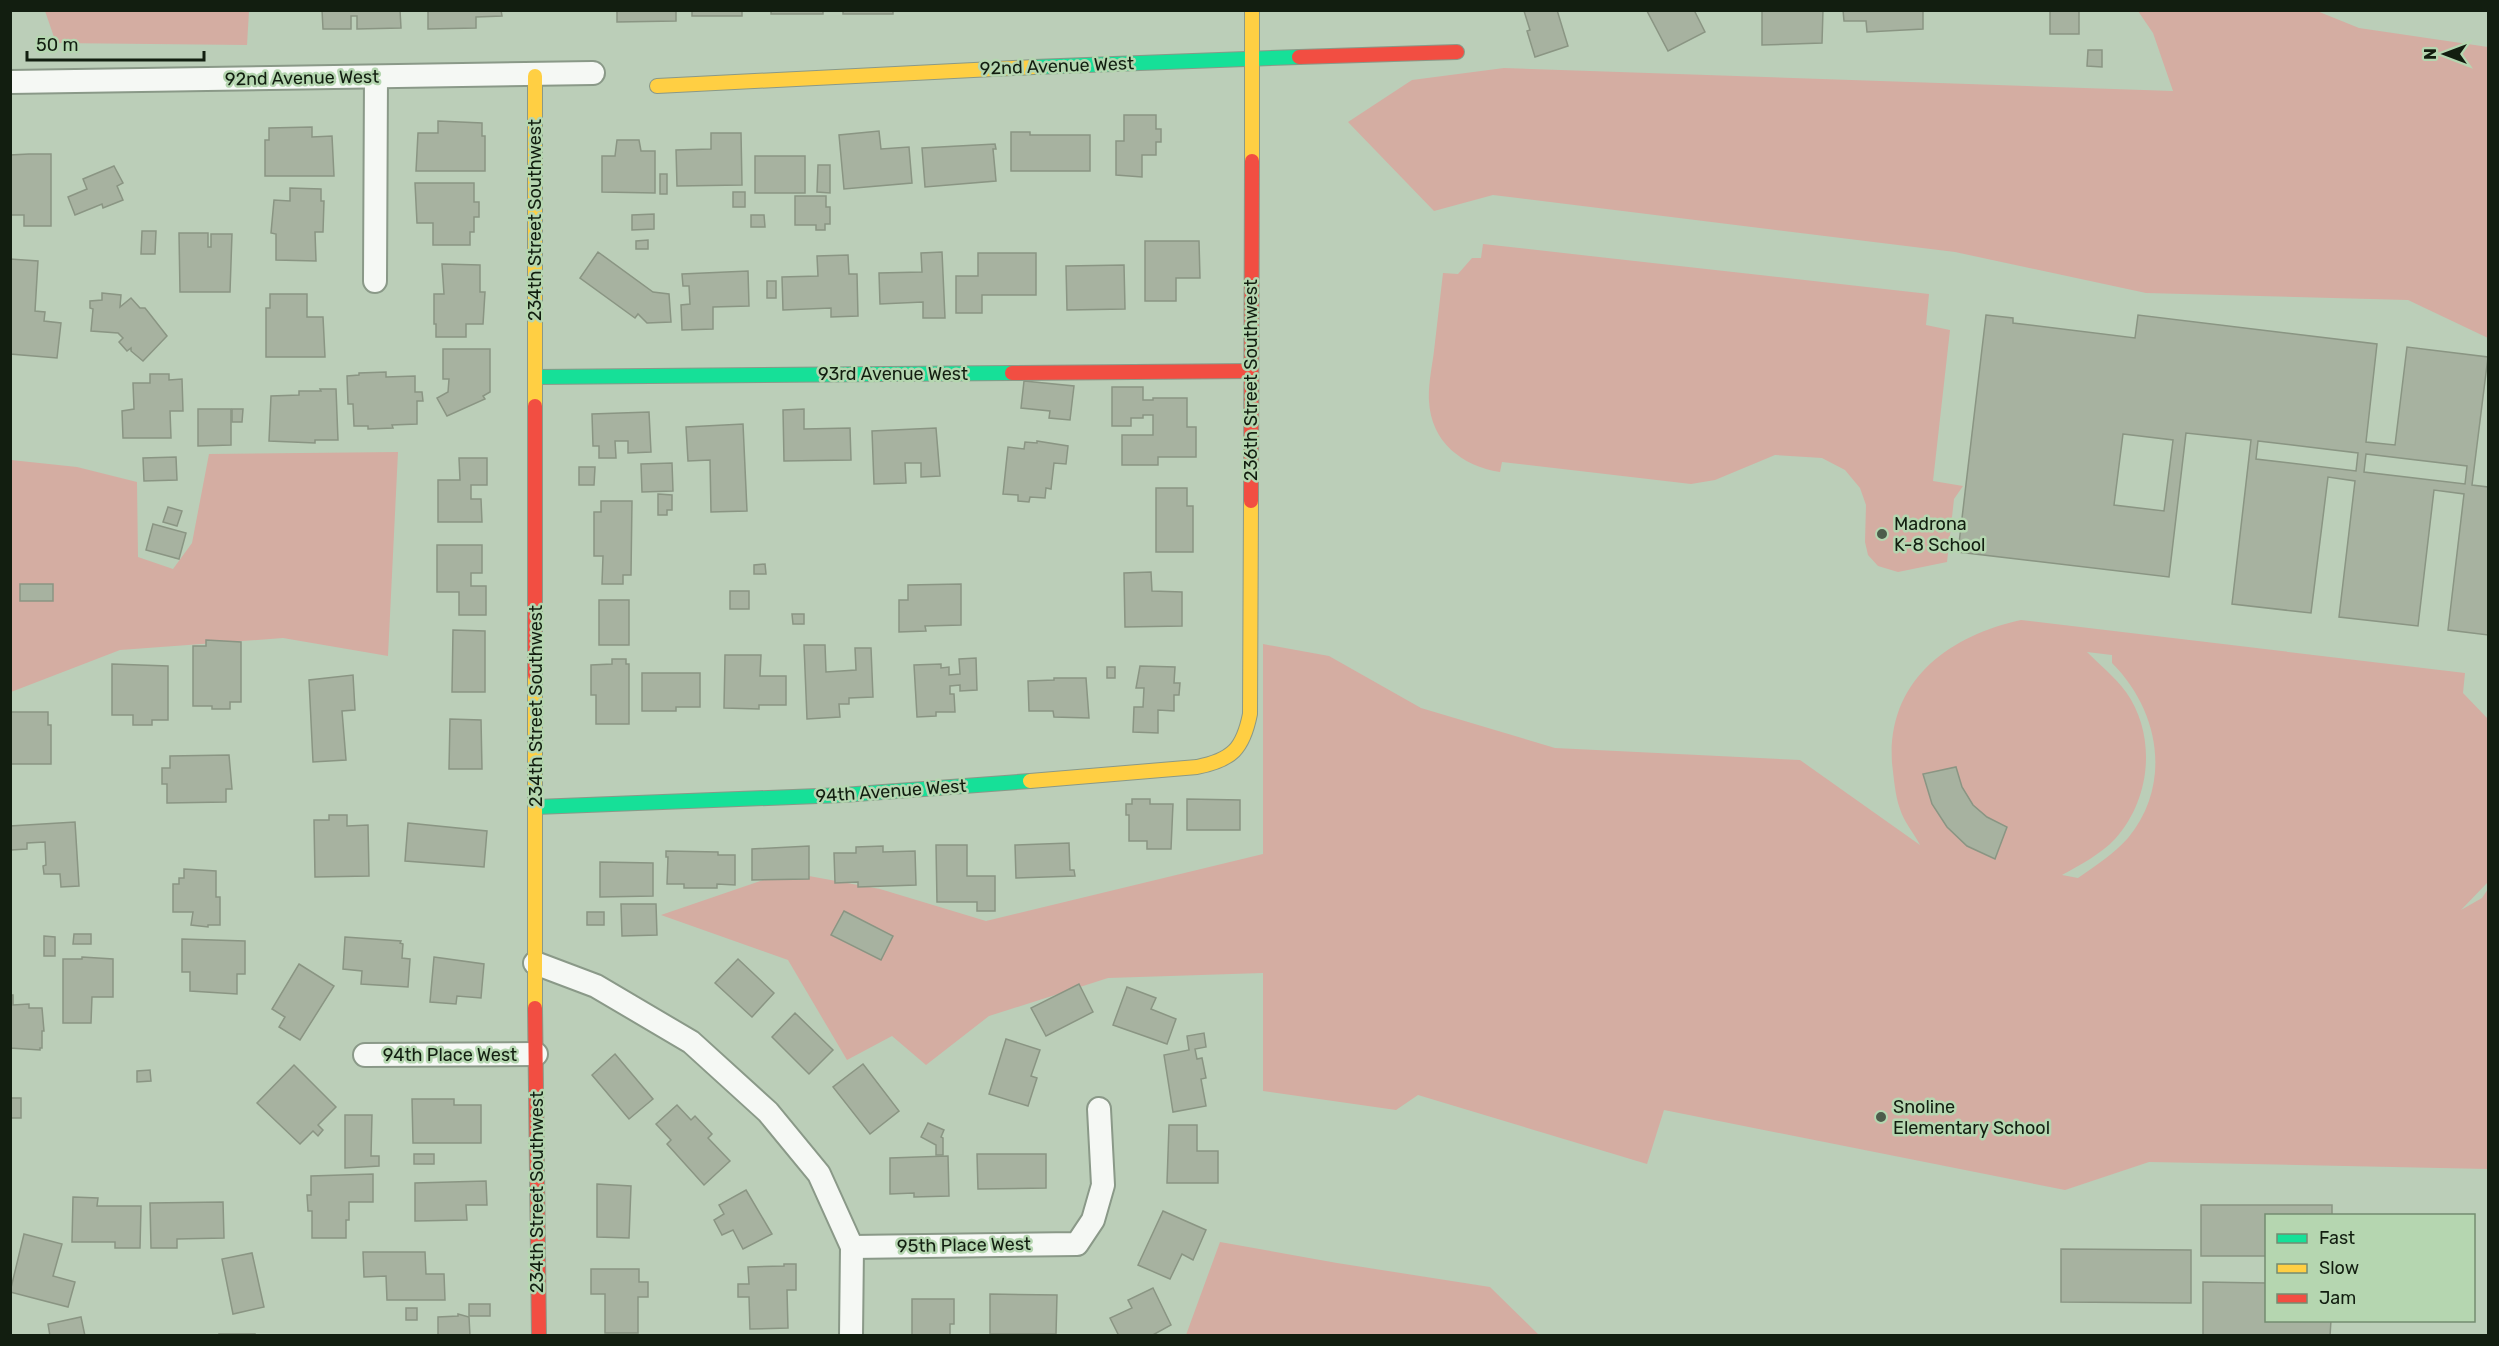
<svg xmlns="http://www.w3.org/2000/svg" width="2499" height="1346" font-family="Rubik,sans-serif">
	<rect width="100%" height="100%" fill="#bbceb8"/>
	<g fill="#d4ada2" fill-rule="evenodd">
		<polygon points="45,11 249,11 247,45 56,43"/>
		<polygon points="2138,11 2317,11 2359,28 2488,47 2488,338 2408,300 2146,293 1955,252 1493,195 1434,211 1348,122 1412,80 1504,68 2173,91 2153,33"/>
		<path d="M1483 244 1929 294 1926 325 1950 330 1933 481 1963 486 1954 499 1947 562 1898 572 1878 566 1868 555 1865 542 1866 505 1860 488 1845 470 1822 458 1775 455 1715 480 1691 484 1502 462 1500 472C1462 466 1431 442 1429 401 1428 385 1432 367 1434 351 1437 325 1440 299 1443 273L1458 274 1472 258H1481Z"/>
		<polygon points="398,452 388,656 283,638 120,650 11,692 11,460 77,467 137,482 138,557 173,569 192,543 209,454"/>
		<path d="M2021 620 2465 673 2463 693 2488 719V882L2461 910 2482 898 2488 889V1169L2149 1162 2065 1190 1664 1110 1647 1164 1418 1095 1396 1110 1263 1091V973L1108 978 989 1016 926 1065 892 1036 847 1060 788 960 661 915 787 872 880 889 986 921 1263 854V644L1329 656 1421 708 1555 748 1800 760 1920 845C1914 833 1904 822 1900 809 1895 795 1894 779 1892 763 1887 681 1948 636 2021 620ZM2087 652 2112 655V663C2159 710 2173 783 2128 838 2114 854 2095 866 2078 878L2062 875C2080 865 2101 854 2115 839 2151 799 2157 736 2126 692 2115 677 2100 665 2087 652Z"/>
		<polygon points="1220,1242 1337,1263 1490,1287 1539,1335 1186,1335"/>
	</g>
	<g fill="#a7b2a0" stroke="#8a9583" stroke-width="1.5" fill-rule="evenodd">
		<polygon points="322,10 400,10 401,28 357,29 357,16 351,16 351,29 323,29"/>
		<polygon points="428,10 501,10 502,16 476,17 476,28 428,29"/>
		<polygon points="617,10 676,10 676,21 617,22"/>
		<rect x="692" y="10" width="50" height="6"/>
		<rect x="771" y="10" width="52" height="4"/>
		<rect x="843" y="10" width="50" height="4"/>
		<polygon points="1557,10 1568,46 1535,57 1527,31 1530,30 1524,11"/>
		<polygon points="1649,10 1694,10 1705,32 1668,51 1647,11"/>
		<polygon points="1762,10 1823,10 1822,43 1762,45"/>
		<polygon points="1843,10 1923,10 1923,29 1867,32 1866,21 1844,21"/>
		<polygon points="2050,10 2081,10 2079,12 2079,34 2050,34"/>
		<polygon points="2088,50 2102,50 2102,67 2087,66"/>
		<polygon points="1124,115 1156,115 1156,129 1161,129 1161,142 1156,142 1156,155 1142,155 1142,177 1116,175 1116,141 1124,141"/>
		<polygon points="438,121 482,123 482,136 485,136 485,171 416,171 418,133 438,133"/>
		<polygon points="312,127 312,137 332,136 334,176 265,176 265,140 269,140 269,128"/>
		<polygon points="879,131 881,149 909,147 912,183 844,189 839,135"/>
		<polygon points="1011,132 1030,132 1030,135 1090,135 1090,171 1011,171"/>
		<polygon points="711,133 741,133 742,185 677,186 676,150 711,149"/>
		<polygon points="617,140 639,140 641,151 655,151 655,193 602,192 602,156 615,156"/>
		<polygon points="995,144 996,149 993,149 996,181 925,187 922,148"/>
		<polygon points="29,154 51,154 51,226 24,226 24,215 10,215 10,155"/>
		<rect x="755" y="156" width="50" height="37"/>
		<polygon points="818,165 830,165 830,193 817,192"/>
		<polygon points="114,166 123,183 117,186 123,200 103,208 102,204 75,215 68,197 87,189 83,179"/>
		<rect x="660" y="174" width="7" height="20"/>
		<polygon points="415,183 474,183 474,202 479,202 479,217 474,217 474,232 470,232 470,245 433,245 433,223 417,223"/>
		<polygon points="290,188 321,189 321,201 324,201 323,232 315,232 316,261 276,260 276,234 271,233 274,200 290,201"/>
		<rect x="733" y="192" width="12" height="15"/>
		<polygon points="795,196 826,196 826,207 830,207 830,224 825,224 825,230 816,230 816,225 795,225"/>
		<polygon points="654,214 654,229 632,230 632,215"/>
		<polygon points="751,215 764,215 765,227 751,227"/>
		<polygon points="142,231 156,231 155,254 141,254"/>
		<polygon points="179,233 208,233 208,247 211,247 211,234 232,234 230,292 180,292"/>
		<polygon points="648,240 648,249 636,249 636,241"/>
		<polygon points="1145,241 1199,241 1200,278 1176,278 1176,301 1145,301"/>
		<polygon points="598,252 653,292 669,294 671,322 647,323 638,314 635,318 580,278"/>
		<polygon points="942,252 945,318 923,318 923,302 880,304 879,273 922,272 921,253"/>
		<polygon points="978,253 1036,253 1036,295 982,295 982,313 956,313 956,276 978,276"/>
		<polygon points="848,255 849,274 857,274 858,316 831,317 831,308 783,310 782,277 818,276 817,256"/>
		<polygon points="10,259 38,261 35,311 45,312 44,321 61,323 57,358 10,354"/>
		<polygon points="442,264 480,265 480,292 485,292 483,324 466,324 466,337 436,337 436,324 434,324 434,294 444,294"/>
		<polygon points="1124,265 1125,309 1067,310 1066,266"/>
		<polygon points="748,271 749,306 713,307 713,329 682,330 681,305 690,304 689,286 683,286 682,274"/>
		<rect x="767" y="281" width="9" height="17"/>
		<polygon points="102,293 121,295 120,307 131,298 140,308 145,308 149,313 167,336 143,361 131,351 131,348 127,351 119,342 123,338 118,333 91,331 93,309 90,308 90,301 102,300"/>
		<polygon points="270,294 307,294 307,317 323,317 325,357 266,357 266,308 270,308"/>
		<path d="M1986 315 2013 318V323L2135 338 2138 315 2377 344 2366 442 2395 445 2407 347 2488 357 2472 485 2488 487V635L2448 630 2464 494 2434 490 2418 626 2339 617 2355 481 2328 477 2311 613 2232 604 2251 440 2186 433 2169 577 1958 552ZM2123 434 2173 440 2164 511 2114 505ZM2258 441 2358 453 2356 471 2256 459ZM2366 454 2467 466 2465 484 2364 472Z"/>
		<polygon points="443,349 490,349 490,392 483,396 485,399 447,416 437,398 448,392 449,379 443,379"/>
		<polygon points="386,372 386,377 415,376 415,392 422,392 423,401 417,401 417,424 392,425 393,428 368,429 368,426 354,426 353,404 348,404 347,376 359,375 359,373"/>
		<polygon points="150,374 169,374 169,380 182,379 183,411 170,411 171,438 123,438 122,411 134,409 133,383 150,383"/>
		<polygon points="1024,381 1074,386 1070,420 1049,418 1050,411 1021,408"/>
		<polygon points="1112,387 1143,387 1143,400 1153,400 1153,398 1187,398 1187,427 1196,427 1196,457 1158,457 1158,465 1122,465 1122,435 1153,435 1153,415 1143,415 1143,418 1131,418 1131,426 1112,426"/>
		<polygon points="320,389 336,389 338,440 315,440 315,443 269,441 271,396 299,395 299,391 321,391"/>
		<polygon points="198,409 231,409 231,445 198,446"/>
		<polygon points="232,409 243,409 242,422 232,422"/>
		<polygon points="804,409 804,429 850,428 851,460 784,461 783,410"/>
		<polygon points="649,412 651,452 628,453 628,441 615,441 616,458 599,458 599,446 593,446 592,414"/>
		<polygon points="743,424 747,511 711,512 710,460 688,461 686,427"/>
		<polygon points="936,428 940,476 921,477 921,463 905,463 906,483 874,484 872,431"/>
		<polygon points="1037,441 1068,446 1066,464 1054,463 1051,489 1046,488 1045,498 1030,497 1029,502 1018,501 1018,495 1003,494 1008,447 1024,449 1025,442 1037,443"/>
		<polygon points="176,457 177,480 144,481 143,458"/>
		<polygon points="459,458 487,458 487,485 471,485 471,499 481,499 482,522 438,522 438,480 460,480"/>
		<polygon points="672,463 673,491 642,492 641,464"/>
		<polygon points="579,467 595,467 594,485 579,485"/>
		<polygon points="1156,488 1187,488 1187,506 1193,506 1193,552 1156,552"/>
		<polygon points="658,494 672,495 672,510 667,510 667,515 658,515"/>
		<polygon points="601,501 632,501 631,575 623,575 623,584 602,584 603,556 594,556 594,512 601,512"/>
		<polygon points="168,507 182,511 177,526 163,522"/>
		<polygon points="153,524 186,533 179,559 146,550"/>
		<polygon points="437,545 482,545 482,573 471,573 471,586 486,586 486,615 459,615 459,592 437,592"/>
		<polygon points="765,564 766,574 754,574 754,565"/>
		<polygon points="1151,572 1152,591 1182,592 1182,626 1125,627 1124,573"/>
		<rect x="20" y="584" width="33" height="17"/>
		<polygon points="961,584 961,625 925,626 926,631 899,632 899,600 908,600 908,585"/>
		<rect x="730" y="591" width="19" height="18"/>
		<rect x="599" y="600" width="30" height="45"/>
		<polygon points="792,614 804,614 804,624 793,624"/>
		<polygon points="453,630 485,631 485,692 452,692"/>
		<polygon points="206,640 241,642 241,702 230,702 230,709 212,709 212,706 193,706 193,646 206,646"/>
		<polygon points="804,645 825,645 826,672 856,670 855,648 871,648 873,697 849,698 849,704 839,704 840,717 807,719"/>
		<polygon points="725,655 761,655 760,676 786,676 786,705 759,705 759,709 724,708"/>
		<polygon points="976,658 977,690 960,691 960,685 950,686 950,694 954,694 955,712 936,712 936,716 917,717 914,665 941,664 941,668 949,667 949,675 960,674 959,659"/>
		<polygon points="612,659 626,659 626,664 629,664 629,724 596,724 596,695 591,695 591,665 612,664"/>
		<polygon points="112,664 168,666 168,720 152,720 152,725 133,725 133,715 112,715"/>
		<polygon points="1140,666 1175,667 1174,683 1180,683 1179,695 1174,695 1174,711 1158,710 1158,733 1133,732 1134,707 1143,707 1144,688 1136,688"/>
		<rect x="1107" y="667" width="8" height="11"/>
		<polygon points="642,673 700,673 700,707 676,707 676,711 642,711"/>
		<polygon points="353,675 355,710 342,711 346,760 313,762 309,680"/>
		<polygon points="1054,678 1086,678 1089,718 1054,717 1053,711 1029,711 1028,681 1054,680"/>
		<polygon points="10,712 48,712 48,725 51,725 51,764 10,764"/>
		<polygon points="450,719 481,720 482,769 449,769"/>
		<polygon points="229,755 232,789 226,789 226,802 167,803 167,784 162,784 162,768 170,768 170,756"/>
		<polygon points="1956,767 1962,787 1973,805 1987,817 2007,827 1995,859 1967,846 1947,827 1932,804 1923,774"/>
		<polygon points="1132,799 1150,799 1150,804 1173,804 1171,849 1147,849 1147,841 1129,841 1129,815 1126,815 1126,804 1132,804"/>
		<polygon points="1187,799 1240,800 1240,830 1187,830"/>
		<polygon points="329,815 347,815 347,826 368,825 369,876 315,877 314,820 329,820"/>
		<polygon points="75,822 79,886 61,887 60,874 44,874 43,866 46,865 45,842 27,843 27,849 11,850 10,826"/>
		<polygon points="408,823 487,831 484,867 405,861"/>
		<polygon points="1069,843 1070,870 1074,870 1075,876 1016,878 1015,845"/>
		<polygon points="936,845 967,845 967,876 995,876 995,911 977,911 977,902 937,902"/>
		<polygon points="809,846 809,879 752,880 752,849"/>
		<polygon points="883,846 883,852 915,851 916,885 858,887 858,882 835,883 834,853 856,853 856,847"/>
		<polygon points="666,851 718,852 718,855 735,855 735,885 717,884 717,888 684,888 684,884 667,884 668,857 666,857"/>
		<polygon points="600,862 653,863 653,896 600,897"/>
		<polygon points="184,869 216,871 216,897 220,897 220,925 208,925 208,927 191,925 193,912 173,912 173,884 179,884 179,878 184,878"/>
		<polygon points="621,904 656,904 657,935 622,936"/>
		<polygon points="844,911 893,936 881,960 831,935"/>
		<rect x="587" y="912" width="17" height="13"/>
		<polygon points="74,934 91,934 91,944 73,944"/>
		<polygon points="44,936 55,937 55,956 44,956"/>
		<polygon points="345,937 401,941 400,943 403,944 402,958 410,959 408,987 361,984 362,971 343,969"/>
		<polygon points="182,939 245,941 245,974 237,974 237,994 190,991 190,972 182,972"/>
		<polygon points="82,957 113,959 113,997 92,997 91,1023 63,1023 63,959 82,959"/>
		<polygon points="434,957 484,964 481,998 457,996 456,1004 430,1002"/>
		<polygon points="738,959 774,993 752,1017 715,983"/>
		<polygon points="299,964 334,986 300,1040 279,1027 285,1017 272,1009"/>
		<polygon points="1079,984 1093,1012 1046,1036 1031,1008"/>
		<polygon points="1127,987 1156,998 1151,1009 1176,1019 1167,1044 1113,1025"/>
		<polygon points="10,995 13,995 13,1005 29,1004 29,1008 42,1008 44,1031 42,1031 42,1048 40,1048 40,1050 10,1048"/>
		<polygon points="795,1013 833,1050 809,1074 772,1037"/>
		<polygon points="1204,1033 1206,1047 1195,1049 1197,1059 1202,1058 1206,1078 1201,1079 1206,1106 1173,1112 1164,1055 1189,1050 1187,1036"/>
		<polygon points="1006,1039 1040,1050 1031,1076 1037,1078 1028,1106 989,1094"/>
		<polygon points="615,1054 653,1099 629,1119 592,1075"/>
		<polygon points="863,1064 899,1111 870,1134 833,1087"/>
		<polygon points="294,1065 336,1107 318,1125 323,1130 318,1136 313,1131 300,1144 257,1103"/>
		<polygon points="150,1070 151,1081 137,1082 137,1071"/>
		<rect x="10" y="1098" width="11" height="20"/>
		<polygon points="412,1099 454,1099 454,1105 481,1105 481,1143 413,1143"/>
		<polygon points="677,1105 691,1120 695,1116 712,1134 708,1138 730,1161 704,1185 667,1144 671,1140 656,1124"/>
		<polygon points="345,1115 372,1115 371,1156 379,1156 379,1166 345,1168"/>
		<polygon points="928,1123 944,1130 941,1137 943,1138 943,1155 936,1155 936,1145 921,1137"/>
		<polygon points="1169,1125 1197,1125 1197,1151 1218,1151 1218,1183 1167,1183"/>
		<rect x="414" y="1154" width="20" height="10"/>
		<polygon points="977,1154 1046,1154 1046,1188 978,1189"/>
		<polygon points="948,1156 949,1196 914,1197 914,1193 890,1194 890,1158"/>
		<polygon points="373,1174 373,1202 349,1202 349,1220 346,1220 346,1238 312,1238 312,1211 308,1211 307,1195 311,1195 311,1176"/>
		<polygon points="486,1181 487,1205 466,1205 467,1220 415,1221 415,1183"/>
		<polygon points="597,1184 631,1186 629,1238 597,1237"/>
		<polygon points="746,1190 772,1234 743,1249 733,1230 722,1235 714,1220 724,1214 719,1205"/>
		<polygon points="73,1197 98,1198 97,1206 141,1206 140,1248 115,1248 115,1242 72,1242"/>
		<polygon points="223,1202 224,1238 177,1239 177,1248 151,1248 150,1203"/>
		<polygon points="2201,1205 2332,1205 2332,1216 2266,1216 2266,1256 2201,1256"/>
		<polygon points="1163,1211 1206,1230 1193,1260 1182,1254 1170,1279 1138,1265"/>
		<polygon points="24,1234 62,1244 53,1276 75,1282 68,1307 10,1292"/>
		<polygon points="2061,1249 2191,1250 2191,1303 2061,1302"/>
		<polygon points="363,1252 425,1252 426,1274 444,1274 445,1300 387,1300 386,1276 364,1277"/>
		<polygon points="252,1253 264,1307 233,1314 222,1259"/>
		<polygon points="784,1264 796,1264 796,1290 787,1290 788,1328 750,1329 749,1297 738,1297 738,1284 749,1284 748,1267 784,1266"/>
		<polygon points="591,1269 639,1269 639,1282 648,1282 648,1297 638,1297 638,1333 605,1333 605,1294 591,1294"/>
		<polygon points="2203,1282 2266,1283 2266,1320 2331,1320 2330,1336 2203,1336"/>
		<polygon points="1153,1288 1171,1325 1151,1336 1119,1336 1110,1318 1132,1308 1128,1300"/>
		<polygon points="990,1294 1057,1295 1056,1334 990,1334"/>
		<polygon points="912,1299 954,1299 954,1324 950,1324 950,1336 912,1336"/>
		<rect x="469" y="1304" width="21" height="12"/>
		<rect x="406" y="1308" width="11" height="12"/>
		<polygon points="458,1314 469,1317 470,1336 438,1336 438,1317 458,1316"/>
		<polygon points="81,1317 85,1336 50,1336 48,1324"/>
		<rect x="219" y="1334" width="36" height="2"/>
	</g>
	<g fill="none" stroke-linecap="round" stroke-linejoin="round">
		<g stroke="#8a9988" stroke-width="26">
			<g id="street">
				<polyline points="10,82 593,73"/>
				<polyline points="375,281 376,77"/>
				<polyline points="535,963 596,986 691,1042 768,1112 819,1174 852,1247 851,1336"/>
				<polyline points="365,1055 536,1054"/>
				<polyline points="852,1247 1077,1244 1093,1220 1103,1185 1099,1109"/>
			</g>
		</g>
		<g stroke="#8a9988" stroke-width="16">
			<g id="fast">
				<polyline points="1034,67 1299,57"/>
				<polyline points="536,377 1012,373"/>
				<polyline points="536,807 843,795 1030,781"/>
			</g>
		</g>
		<g stroke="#8a9988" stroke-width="16">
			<g id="slow">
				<polyline points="535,76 535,406"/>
				<polyline points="657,86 1034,67"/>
				<polyline points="1252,161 1252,10"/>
				<polyline points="535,675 535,1008"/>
				<path d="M1030 781 1197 767C1232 760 1243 749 1250 714L1251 501"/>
			</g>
		</g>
		<g stroke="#8a9988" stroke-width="16">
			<g id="jam">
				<polyline points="1299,57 1457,52"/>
				<polyline points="1012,373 1251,371"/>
				<polyline points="535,406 535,675"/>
				<polyline points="1251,501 1252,161"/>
				<polyline points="535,1008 539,1336"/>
			</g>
		</g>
		<use href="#street" stroke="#f5f8f4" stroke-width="22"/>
		<use href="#fast" stroke="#16e098" stroke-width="14"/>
		<use href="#slow" stroke="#ffcf43" stroke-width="14"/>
		<use href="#jam" stroke="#f24e42" stroke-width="14"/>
	</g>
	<g fill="#4d5c4b" stroke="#b5d6b0" stroke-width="2">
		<circle cx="1882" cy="534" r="6"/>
		<circle cx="1881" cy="1117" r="6"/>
	</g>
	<g text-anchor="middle" stroke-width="5" stroke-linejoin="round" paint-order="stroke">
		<g font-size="18" fill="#121e10" stroke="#b5d6b0">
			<text transform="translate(1057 66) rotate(-2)" y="6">92nd Avenue West</text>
			<text transform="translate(302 78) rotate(-1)" y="6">92nd Avenue West</text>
			<text transform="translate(535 220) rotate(-90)" y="6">234th Street Southwest</text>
			<text x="893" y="380">93rd Avenue West</text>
			<text transform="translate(1251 380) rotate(-90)" y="6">236th Street Southwest</text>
			<text transform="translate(536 706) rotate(-90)" y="6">234th Street Southwest</text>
			<text transform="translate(891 791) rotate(-4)" y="6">94th Avenue West</text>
			<text x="450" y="1061">94th Place West</text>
			<text transform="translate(537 1192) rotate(-90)" y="6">234th Street Southwest</text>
			<text transform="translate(964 1245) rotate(-1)" y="6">95th Place West</text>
		</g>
		<g font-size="18" fill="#121e10" stroke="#b5d6b0" text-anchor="start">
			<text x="1894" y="530">Madrona<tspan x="1894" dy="21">K-8 School</tspan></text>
			<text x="1893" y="1113">Snoline<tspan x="1893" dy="21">Elementary School</tspan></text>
		</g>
	</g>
	<rect width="2499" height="1346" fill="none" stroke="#121e10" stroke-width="24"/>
	<rect x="2265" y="1214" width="210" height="108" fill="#b5d6b0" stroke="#748c70" stroke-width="1.5"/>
	<rect x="2277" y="1234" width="30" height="9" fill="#16e098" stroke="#748c70" stroke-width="1.5"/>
	<text x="2319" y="1244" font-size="18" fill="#121e10">Fast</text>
	<rect x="2277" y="1264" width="30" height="9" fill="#ffcf43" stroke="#748c70" stroke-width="1.5"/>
	<text x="2319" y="1274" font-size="18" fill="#121e10">Slow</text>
	<rect x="2277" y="1294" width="30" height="9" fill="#f24e42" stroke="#748c70" stroke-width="1.5"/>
	<text x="2319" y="1304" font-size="18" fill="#121e10">Jam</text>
	<g transform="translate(2445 54) rotate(270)" stroke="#b5d6b0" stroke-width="4.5" paint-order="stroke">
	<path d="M0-4.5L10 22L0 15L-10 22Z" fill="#121e10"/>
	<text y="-9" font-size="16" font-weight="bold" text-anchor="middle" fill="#121e10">N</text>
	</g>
	<path d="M27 51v9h177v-9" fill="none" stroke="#121e10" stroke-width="3"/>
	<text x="36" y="51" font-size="18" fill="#121e10" stroke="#b5d6b0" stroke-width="4.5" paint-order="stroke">50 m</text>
</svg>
